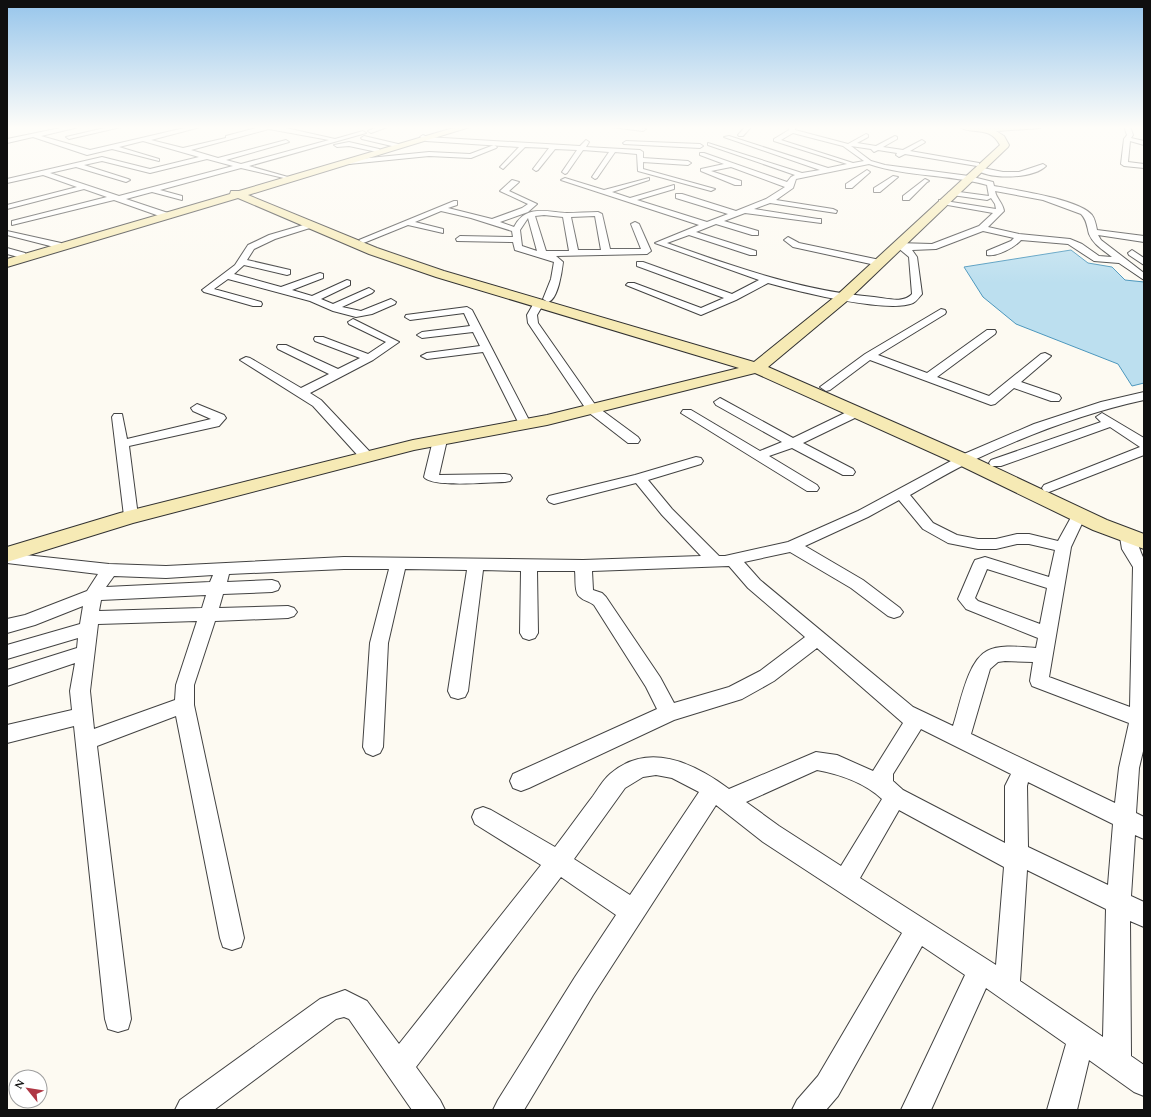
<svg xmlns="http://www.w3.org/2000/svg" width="1151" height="1117" font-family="Spectral,serif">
	<rect width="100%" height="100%" fill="#fdfaf2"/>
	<polygon fill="#bcdfef" stroke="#4c97bd" points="1071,250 1088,263 1112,267 1125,280 1144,282 1144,383 1132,386 1118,364 1016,324 983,297 964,267"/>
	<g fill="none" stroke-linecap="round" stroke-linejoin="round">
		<g stroke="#424242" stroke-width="2">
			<g id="street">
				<path d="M70 126H83L41 136 90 150 193 126H204L151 140 183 148 226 138V136L264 126H277L335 139 363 131 366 133 249 166 288 177V179L241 168 160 190 182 196V200L152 192 126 199 171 214V218H165L114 200 12 225V221L107 197 84 189 7 209V205L77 187 43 175 7 183V179L102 157 150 169 199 157 143 141 119 147 159 159V161L112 149 87 155 33 137 7 143V139ZM269 129 329 140 241 164 226 160 289 142 286 140 218 158 191 150ZM207 159 233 166 119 196 50 173 76 167 126 182 130 180 128 179 84 165 102 161 150 173Z"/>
				<polygon points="113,126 125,126 69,139 66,137"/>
				<polygon points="380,126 390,126 371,133 368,131"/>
				<polygon points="605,126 631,126 646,129 643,131"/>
				<polygon points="746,126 752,126 743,136 739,136 738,135"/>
				<path d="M790 126H796L795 130 848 144 866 134 868 135V137L857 143 876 146 895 136 897 137V139L883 147 903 150 922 140 925 142 924 143 910 151 979 163V165L977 166 905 154 899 157 896 155 897 153 878 150 874 152 871 149 851 146 871 161 885 165 969 176 993 182 994 186C1015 190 1079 199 1092 215 1095 219 1096 225 1097 230L1144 236V242L1098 235 1101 240 1144 273V280L1119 263 1094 261 1068 244 1021 240C1015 247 997 257 987 255V251L1011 241 1014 238 983 231 936 249 912 250 917 257 922 294C919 297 917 301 913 303 888 314 796 291 768 283L736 300 701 315 626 285 628 283H634L701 308 724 298 637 266V262H643L732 294 759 280 655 243 699 225 561 180 565 178 604 190 649 178V180L612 192 630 198 674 185V189L637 200 707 222 728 214 676 198V194H682L736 211 766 199 785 187 731 167 711 171 741 181V185H735L701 171V169L724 164 700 155V153H704L787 182 791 177 795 175 708 145V143L802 173 820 170 724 137 729 136 828 168 847 164 774 141V139L789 130ZM793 133 843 146 864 161 853 163 781 140ZM869 164C907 177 948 174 987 185L989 196 952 191 948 193 952 195 987 200 991 198 995 204 996 209 939 200V204H942L993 213 979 226 932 244 897 243V247L909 257 912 294C903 304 886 298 874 297 802 291 735 267 667 243L689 235 750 255H756V251L696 232 716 224 752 235H758V231L724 221 745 213 821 223V219H818L754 209 770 203 836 213 837 211 833 209 776 200 793 188 796 179ZM995 191 1043 200 1081 214C1087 220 1087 227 1089 234 1093 244 1103 250 1112 257L1099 256 1082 244 1070 239 1019 234 988 227 1004 211C1003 203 996 198 995 191Z"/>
				<polygon points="1124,126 1130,126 1133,135 1131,138 1144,141 1144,145 1130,141 1128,162 1144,164 1144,168 1124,166 1121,164 1124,139 1127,135"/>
				<polygon points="423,135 427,137 580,146 586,140 589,142 586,147 640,150 643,152 643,158 688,161 691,163 688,165 643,162 643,169 715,189 711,191 638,171 637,154 615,152 597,178 595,179 592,177 609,152 583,150 567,173 565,174 562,172 577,150 555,149 538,170 536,171 533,169 549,148 525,147 503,169 500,167 501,166 519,147 426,141 420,137"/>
				<polygon points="364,136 398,144 399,145 396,147 362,139 361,138"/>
				<polygon points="626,141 700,144 703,146 700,148 624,144 623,143"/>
				<polygon points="349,142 379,149 380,150 377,152 349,146 337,147 334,145"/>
				<polygon points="494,145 497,147 496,148 471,158 429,156 349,164 346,162 349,160 429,152 470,154"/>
				<path d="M1043 164 1046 166C1033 179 989 180 975 169L978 167 1003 172H1019Z"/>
				<polygon points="867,170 870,172 869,173 852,188 846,188 846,184"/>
				<polygon points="893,176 898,177 880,192 874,192 874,188"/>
				<polygon points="925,179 929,181 927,182 909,200 903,200 903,196"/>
				<path d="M512 180 519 182 509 191 537 204 528 212 500 222 514 227C526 204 546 212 567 213 577 213 588 212 598 212L602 214 610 249H641L631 224 635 222 639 224 651 251 647 254 556 256 563 262C562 271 558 300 548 302L543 299 551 279 554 262 515 250 513 242 457 241 456 239 460 236 513 237 512 231 471 218 441 211 415 222 443 229V233L408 225 366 242 363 243 359 240 454 201H457V205L448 208 492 219 522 208 528 204 500 191ZM544 215 563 217 569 251H546L535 216ZM595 216 601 250H578L571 217ZM528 218 537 251 522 246 520 230Z"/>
				<polygon points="310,223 313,223 313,227 275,239 254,249 247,260 290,270 290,274 287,275 244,265 234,274 281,287 320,273 323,274 323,278 292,290 312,296 347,280 350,281 350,285 321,299 333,304 369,288 374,291 372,293 342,307 361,311 391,299 396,302 395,304 372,314 356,317 333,311 310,301 228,279 214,289 261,302 262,304 261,306 253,306 204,292 202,290 235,265 248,245 269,235"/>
				<polygon points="7,231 61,243 62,245 58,248 7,235"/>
				<polygon points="788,237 799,243 880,260 884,263 880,266 793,247 784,240"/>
				<polygon points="7,248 25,253 26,255 22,258 7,254"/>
				<polygon points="1132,250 1144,258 1144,265 1129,255 1128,253"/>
				<polygon points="539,300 544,303 537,315 538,323 596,406 638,437 640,440 638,443 628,443 588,412 528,323 527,315 535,301"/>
				<polygon points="467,307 472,310 531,424 530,427 520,427 519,424 483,352 427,359 421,356 427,353 480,346 473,332 422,338 417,335 422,332 470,326 464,313 410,320 405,317 406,315"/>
				<polygon points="941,309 945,310 946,312 945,314 878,355 927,373 987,330 995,330 996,332 995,334 937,377 989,396 1041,354 1045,353 1051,356 1049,358 1021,382 1059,395 1061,398 1059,401 1051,401 1014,388 995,404 991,405 870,360 830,390 826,391 820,387 865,354"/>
				<polygon points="353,319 399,342 373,360 310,393 321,400 371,453 373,456 371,459 361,459 313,406 240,360 246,357 250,358 301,388 329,374 278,349 277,347 278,345 286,345 338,369 360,358 315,341 314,339 315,337 323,337 368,354 386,342 349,324 348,322"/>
				<path d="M1144 392V400C1085 413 1029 434 974 460 953 470 931 483 910 495L933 523 957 535 978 539H996L1017 534H1029L1058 541 1074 512H1084L1086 515 1071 547 1049 677 1130 707 1133 567 1122 549 1120 537 1123 533 1128 532 1133 533C1138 541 1139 550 1144 559V747L1139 768 1136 813 1144 817V839L1135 835 1131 896 1144 902V927L1130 921 1131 1056 1144 1065V1096L1134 1092 1089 1060 1077 1110H1047L1066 1044 986 988 931 1110H901L965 975 922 946 838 1096 826 1110H792L797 1100 818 1076 902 933 763 842 716 805 593 995 524 1110H493L498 1100 575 977 616 915 561 877 416 1067 440 1100 445 1110H412L349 1019 344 1017 336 1019 214 1110H175L180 1100 320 999 345 990 367 1001 399 1044 541 865 475 824 472 817 475 810 483 807 491 810 555 847C568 830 580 813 593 796 598 789 603 780 610 774 648 741 694 763 729 789L816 752 837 755 873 771 903 723 817 648 774 681 742 699 674 720 529 788 521 791 513 788 510 781 513 774 657 709 646 687 594 605C589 601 584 601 580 597 574 593 576 578 575 571H537L538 633 535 638 529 640 523 638 520 633 521 571 483 570 468 691 465 697 458 699 451 697 448 691 467 570 405 569 388 643 383 747 380 753 373 756 366 753 363 747 370 643 389 569H344L229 574 227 582 272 580 278 582 280 586 278 590 272 592 223 594 219 608 288 606 294 608 297 612 294 616 288 618 215 621 194 685V705L244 938 241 947 232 950 223 947 220 938 176 716 97 746 131 1019 128 1029 118 1032 108 1029 105 1019 74 726 7 743V725L72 710 70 691 75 663 7 686V670L77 648 78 638 7 659V645L80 624 83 606 35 625 7 633V619L25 615 87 591 98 574 7 563V553L109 564 166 566 344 557 583 560 701 556 662 515 636 483 554 504 549 502 547 499 549 496 635 475 696 457 701 458 703 461 701 464 648 480 672 509 719 556H725L788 542 858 511 964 454 1034 424 1101 402ZM899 500 923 529 948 543 978 549H996L1017 544H1029L1055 550 1049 577 985 557 975 560 973 564 958 599 966 609 1038 638 1036 648C1021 647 1000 644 987 651 967 661 960 706 953 726L913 707 760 580 744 562 790 552 851 588 888 616 894 618 900 616 903 612 900 608 863 580 805 546 868 517ZM729 566 748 588 805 637 760 671 729 687 674 703 660 677 606 597 602 593 593 590 592 571ZM987 569 1047 588 1040 624 978 601 975 598ZM213 575 210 582 106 587 114 576 166 578ZM206 595 202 608 99 611 101 600ZM197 621 176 685 175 700 94 729 90 691 98 624ZM1005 661 1033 662 1030 681 1032 686 1129 723 1119 768 1115 803 971 734 990 669 998 662ZM921 729 1011 774 1005 786V843L903 790 893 781V774ZM817 770C839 774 865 783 882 799L841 866 779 826 746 802ZM656 775 672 778 699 792 630 895 574 859 625 788 643 777ZM1028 782 1113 824 1108 885 1028 847 1027 786ZM899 810 1004 867 996 965 860 878ZM1027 870 1106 909 1103 1037 1020 981Z"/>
				<polygon points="720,398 793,438 853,409 861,409 863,412 861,415 803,443 853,469 855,472 853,475 843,475 792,448 769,456 817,485 819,488 817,491 807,491 681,413 683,410 691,410 760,451 782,442 716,405 714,402"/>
				<polygon points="197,404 224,415 226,418 219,426 129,446 138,516 136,519 131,521 126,519 124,516 112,417 114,414 122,414 127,439 211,419 193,411 191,408"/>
				<polygon points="1102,413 1144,438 1144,455 1049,492 1044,491 1042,488 1044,485 1140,447 1110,427 1001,466 991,466 989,463 991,460 1101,422 1096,417"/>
				<path d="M440 436 445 437 447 440 439 475 505 474 510 475 512 478 510 481 505 482C490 482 432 488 424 477L433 440 435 437Z"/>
			</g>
		</g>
		<g stroke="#313131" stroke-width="2">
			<path id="secondary" d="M460 126H473L248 195 377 248 444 271 754 362 837 295 1000 145C989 124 971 136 958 126H1044L1040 128 996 131 1004 136 1009 145 1008 147 847 301 768 367 971 456 1107 520 1144 534V549L1093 530 957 464 755 373 547 425 414 450 133 523 7 562V547L120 513 413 440 547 415 739 368 436 277 369 254 238 198 7 267V259L230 194 231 191H239Z"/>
		</g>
		<use href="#street" fill="#fff" fill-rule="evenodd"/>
		<use href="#secondary" fill="#f6eab5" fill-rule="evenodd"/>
	</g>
	<linearGradient id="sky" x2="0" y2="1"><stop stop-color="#96c5eb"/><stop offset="0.45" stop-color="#fefdf9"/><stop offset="1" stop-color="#fefdf9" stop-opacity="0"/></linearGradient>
	<rect width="1151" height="283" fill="url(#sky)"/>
	<rect width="1151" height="1117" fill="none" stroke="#0f0f0f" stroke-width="16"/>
	<g transform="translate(28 1089) rotate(300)"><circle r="19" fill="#ffffff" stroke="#9f9f9f"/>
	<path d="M0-3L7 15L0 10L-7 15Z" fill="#af3744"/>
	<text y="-6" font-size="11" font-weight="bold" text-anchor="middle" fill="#0f0f0f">N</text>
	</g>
</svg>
